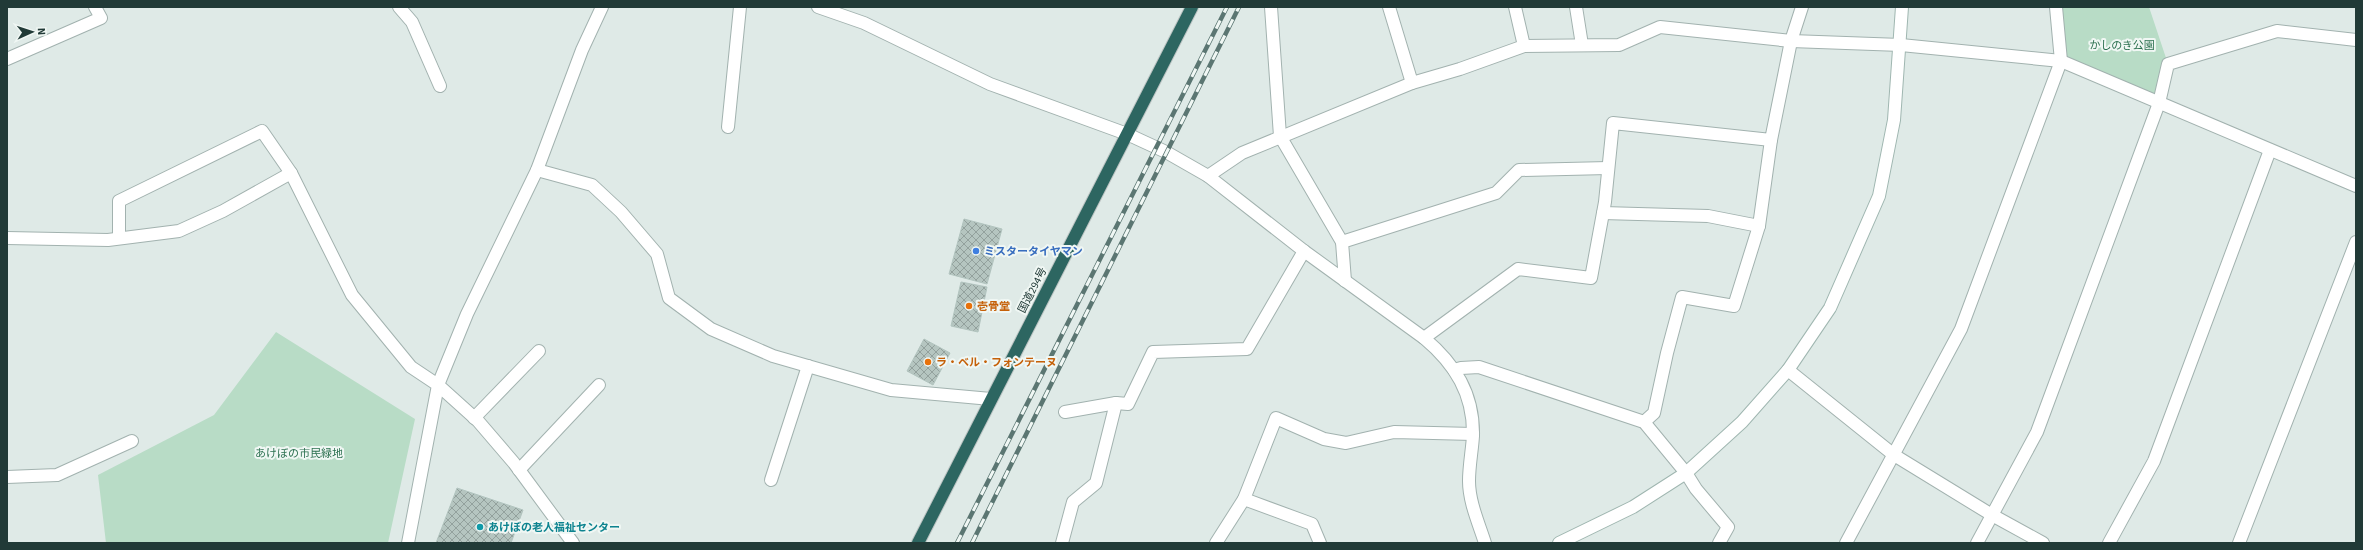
<svg xmlns="http://www.w3.org/2000/svg" width="2363" height="550" font-family="'Source Sans 3','Noto Sans JP',sans-serif">
	<defs>
		<pattern id="building-cross-hatch" width="8" height="8" patternUnits="userSpaceOnUse"><rect width="8" height="8" fill="#b5c5c0"/><path d="M0 0l8 8M0 8l8-8" fill="none" stroke="#93a19d"/></pattern>
	</defs>
	<rect width="100%" height="100%" fill="#dfeae7"/>
	<g fill="#b8dcc6">
		<polygon points="2056,7 2149,7 2168,64 2159,103 2061,61"/>
		<polygon points="276,332 415,419 388,543 106,543 98,475 214,415"/>
	</g>
	<g fill="url(#building-cross-hatch)" stroke="#b2c4bf">
		<polygon points="964,219 1002,229 987,284 949,274"/>
		<polygon points="961,282 987,287 978,332 951,326"/>
		<polygon points="924,339 950,353 933,385 907,371"/>
		<polygon points="457,488 523,510 511,543 436,543"/>
	</g>
	<g fill="none" stroke-linecap="round" stroke-linejoin="round">
		<g stroke="#a2b2af" stroke-width="14">
			<g id="street">
				<polyline points="399,7 412,22 440,86"/>
				<path d="M818 7 864 23 990 84 1127 134 1166 152 1208 176 1304 251 1424 338C1455 364 1474 394 1473 436 1472 451 1469 466 1469 481 1469 502 1479 524 1485 543"/>
				<polyline points="1271,7 1280,136 1342,242"/>
				<polyline points="1389,7 1412,83"/>
				<polyline points="1515,7 1524,46"/>
				<polyline points="1576,7 1582,45"/>
				<polyline points="7,59 101,18 95,7"/>
				<polyline points="728,127 740,7"/>
				<polyline points="537,170 592,185 621,212 657,254 669,298 711,329 773,356 891,390 991,399"/>
				<polyline points="1208,176 1242,153 1412,83 1460,69 1524,46 1619,45 1660,27 1791,41 1901,45 2061,61 2356,186"/>
				<polyline points="1603,213 1708,216 1759,226 1771,140"/>
				<polyline points="7,238 108,240 179,231 223,211 291,173 352,295 411,367 438,385 408,543"/>
				<polyline points="119,238 119,201 262,131 291,173"/>
				<polyline points="1345,281 1342,242 1496,193 1519,170 1608,168"/>
				<polyline points="1424,338 1518,269 1591,278 1605,202 1613,123 1771,140 1791,41 1802,7"/>
				<polyline points="1454,370 1461,368 1479,367 1644,422 1686,473 1696,489 1728,527 1719,543"/>
				<polyline points="1788,370 1894,455 1992,515 2043,543"/>
				<polyline points="1065,412 1116,403 1128,404 1153,352 1247,349 1304,251"/>
				<polyline points="474,418 539,351"/>
				<polyline points="1644,422 1654,413 1667,353 1682,297 1734,306 1759,226"/>
				<polyline points="519,470 599,385"/>
				<polyline points="7,477 57,475 132,441"/>
				<polyline points="771,480 808,366"/>
				<polyline points="1244,499 1312,524 1320,543"/>
				<polyline points="573,543 514,463 478,421 438,385 467,314 537,170 582,50 602,7"/>
				<polyline points="1062,543 1073,502 1096,483 1116,403"/>
				<polyline points="1216,543 1244,499 1276,418 1324,439 1346,443 1394,432 1473,434"/>
				<polyline points="1846,543 1961,329 2061,61 2056,7"/>
				<polyline points="1977,543 2037,432 2159,103 2168,64 2277,31 2356,40"/>
				<polyline points="2109,543 2154,461 2270,150"/>
				<polyline points="2239,543 2356,242"/>
			</g>
		</g>
		<g stroke="#9fb6b0" stroke-width="14">
			<polyline id="secondary" points="1559,543 1633,507 1686,473 1742,422 1788,370 1830,308 1879,196 1894,120 1902,7"/>
		</g>
		<g stroke="#bcc4c3" stroke-width="14">
			<polyline id="highway" points="918,543 1192,7"/>
		</g>
		<use href="#street" stroke="#fff" stroke-width="12"/>
		<use href="#secondary" stroke="#fff" stroke-width="12"/>
		<use href="#highway" stroke="#2d6661" stroke-width="12"/>
		<g stroke="#5b7672" stroke-width="4.5">
			<g id="rail">
				<polyline points="957,543 1227,7"/>
				<polyline points="972,543 1239,7"/>
			</g>
		</g>
		<use href="#rail" stroke="#f0f7f4" stroke-width="3" stroke-dasharray="9" stroke-linecap="butt"/>
	</g>
	<circle fill="#3f7fe0" stroke="#f0f7f4" stroke-width="1.5" cx="976" cy="251" r="4"/>
	<g fill="#e8710a" stroke="#f0f7f4" stroke-width="1.5">
		<circle cx="969" cy="306" r="4"/>
		<circle cx="928" cy="362" r="4"/>
	</g>
	<circle fill="#0f9aa8" stroke="#f0f7f4" stroke-width="1.5" cx="480" cy="527" r="4"/>
	<g text-anchor="middle" stroke-width="4" stroke-linejoin="round" paint-order="stroke">
		<g font-size="11" fill="#2b704f" stroke="#f0f7f4">
			<text x="2122" y="49">かしのき公園</text>
			<text x="299" y="457">あけぼの市民緑地</text>
		</g>
		<g font-size="11" font-weight="bold" fill="#366cbe" stroke="#f0f7f4" text-anchor="start">
			<text x="984" y="255">ミスタータイヤマン</text>
		</g>
		<g font-size="11" fill="#213a37" stroke="#f0f7f4">
			<text transform="translate(1032 290) rotate(-63)" y="4">国道294号</text>
		</g>
		<g font-size="11" font-weight="bold" fill="#c56008" stroke="#f0f7f4" text-anchor="start">
			<text x="977" y="310">壱骨堂</text>
			<text x="936" y="366">ラ・ベル・フォンテーヌ</text>
		</g>
		<g font-size="11" font-weight="bold" fill="#0d838f" stroke="#f0f7f4" text-anchor="start">
			<text x="488" y="531">あけぼの老人福祉センター</text>
		</g>
	</g>
	<rect width="2363" height="550" fill="none" stroke="#213a37" stroke-width="16"/>
	<g transform="translate(32 32) rotate(87)" stroke="#f0f7f4" stroke-width="3" paint-order="stroke">
	<path d="M0-3L7 15L0 10L-7 15Z" fill="#213a37"/>
	<text y="-6" font-size="11" font-weight="bold" text-anchor="middle" fill="#213a37">N</text>
	</g>
</svg>
